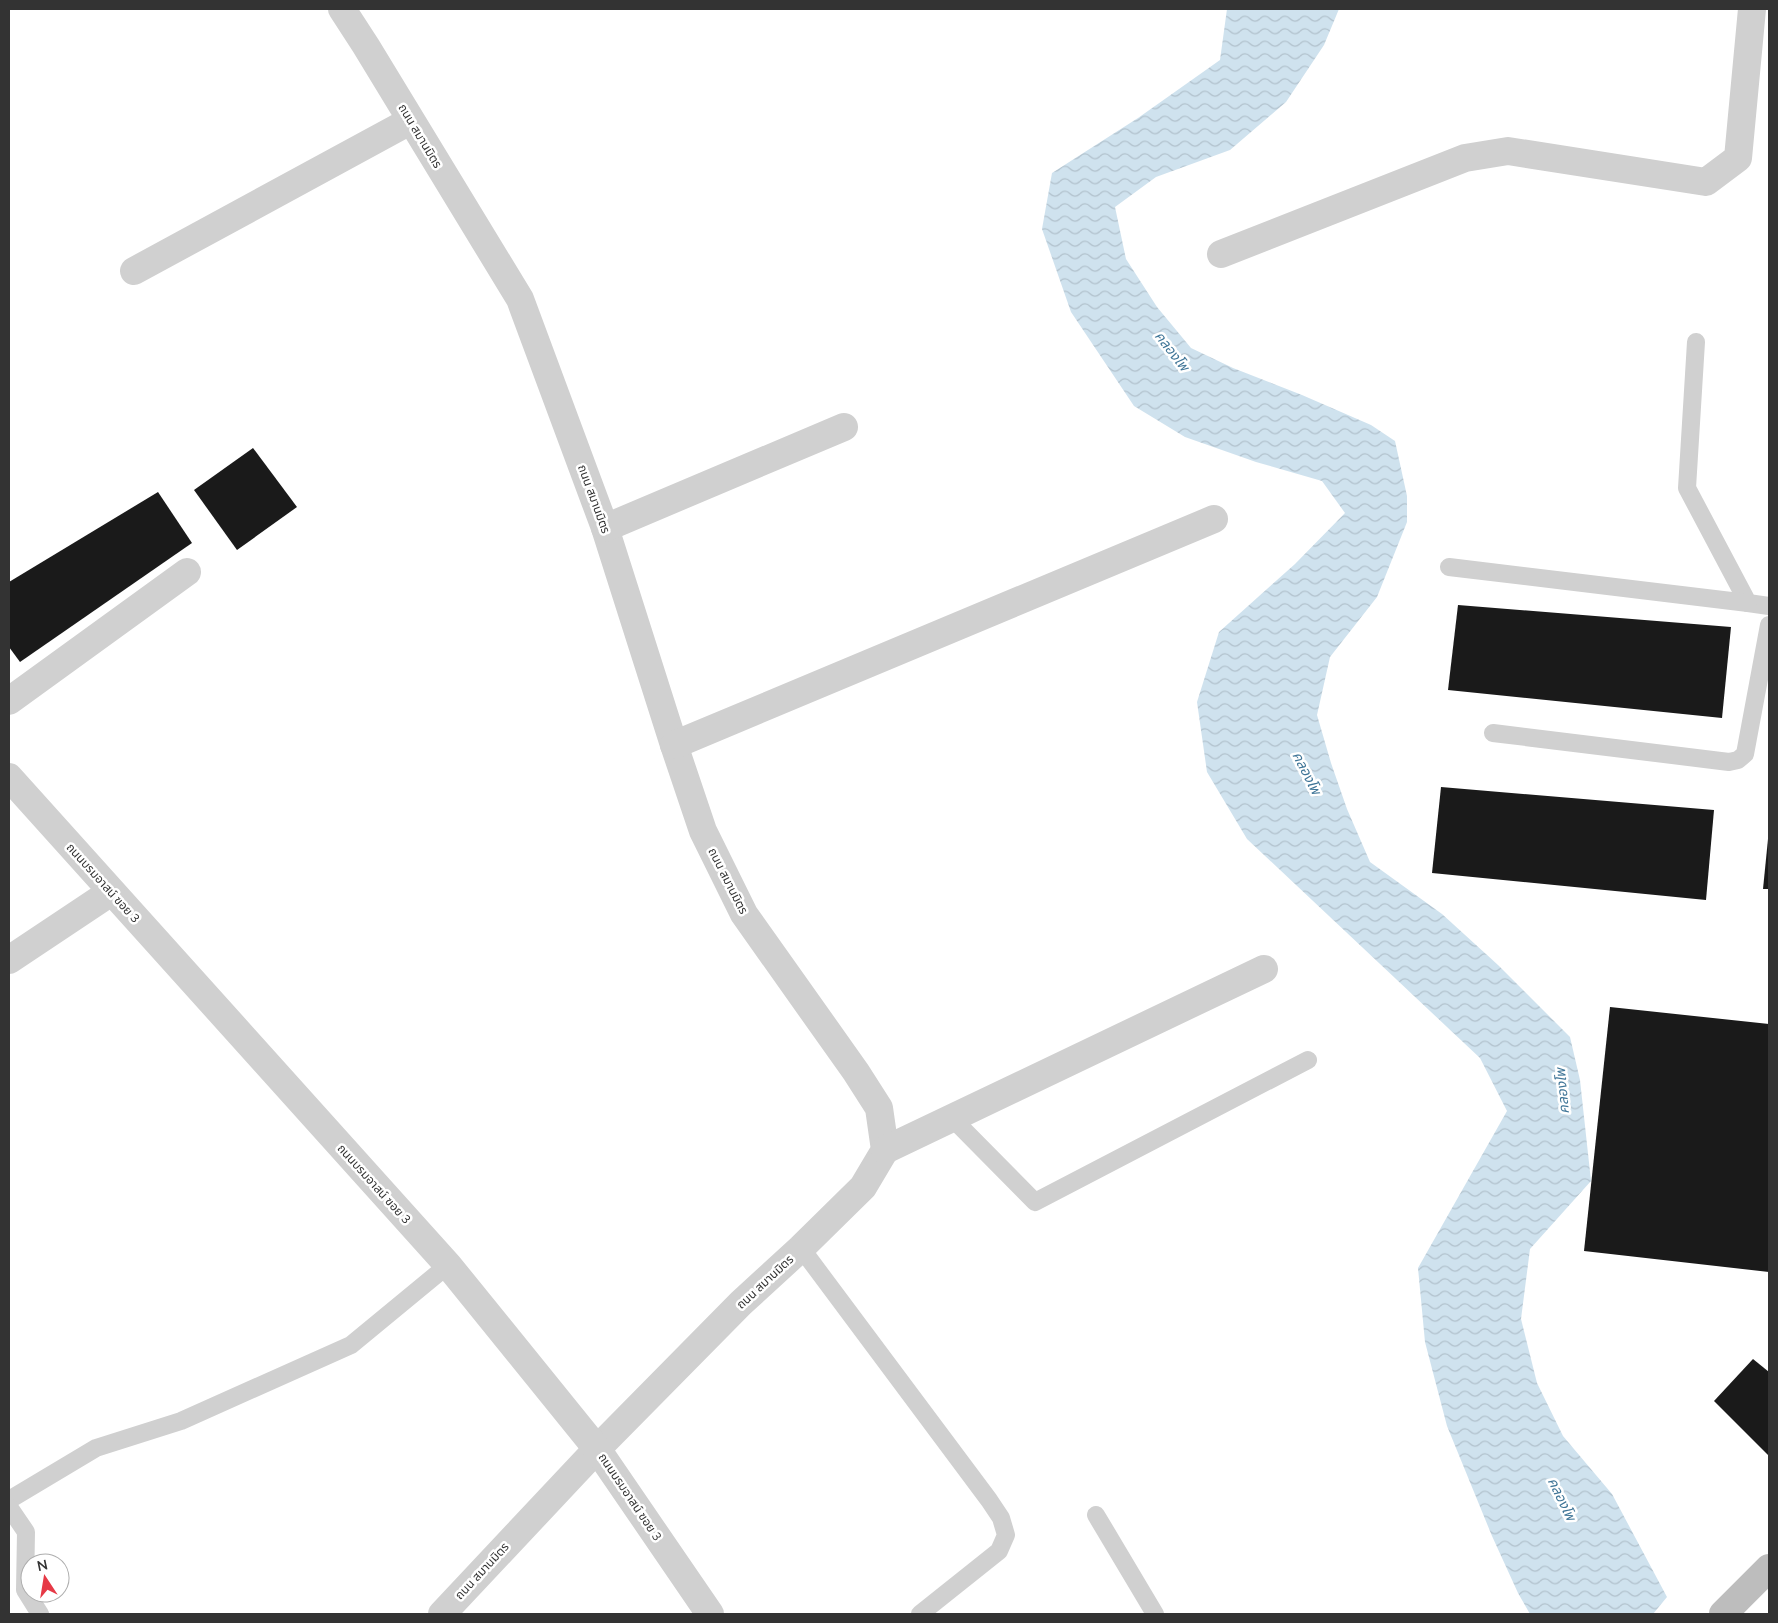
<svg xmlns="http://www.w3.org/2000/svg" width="1778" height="1623" font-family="'Nunito Sans','Noto Sans Thai',sans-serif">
	<defs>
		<pattern id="water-waves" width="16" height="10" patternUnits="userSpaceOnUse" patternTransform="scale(1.25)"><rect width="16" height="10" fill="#cfe2ee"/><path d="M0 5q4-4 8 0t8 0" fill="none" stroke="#b2c2cd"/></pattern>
	</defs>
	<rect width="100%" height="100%" fill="#fff"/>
	<polygon fill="url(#water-waves)" points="1227,9 1339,9 1324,45 1286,102 1230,150 1156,177 1115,207 1126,259 1157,307 1191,348 1233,368 1302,395 1371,425 1395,441 1407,496 1407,522 1377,597 1330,657 1317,715 1331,763 1347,809 1370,862 1442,914 1498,965 1570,1037 1580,1080 1591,1181 1530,1249 1521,1319 1537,1383 1563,1436 1612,1494 1667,1597 1653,1614 1530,1614 1518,1593 1492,1536 1447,1426 1425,1342 1418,1268 1507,1111 1480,1058 1247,839 1207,772 1197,702 1219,632 1295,564 1345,513 1322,481 1256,462 1185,437 1134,406 1071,312 1042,229 1052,173 1138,118 1220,60"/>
	<g fill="#1a1a1a">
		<polygon points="253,448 297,507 237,550 194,490"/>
		<polygon points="158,492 192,543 20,662 9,647 9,582"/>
		<polygon points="1458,605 1731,627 1722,718 1448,690"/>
		<polygon points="1441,787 1714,810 1706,900 1432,873"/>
		<polygon points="1768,839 1769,839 1769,889 1763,889"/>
		<polygon points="1610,1007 1769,1024 1769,1272 1584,1251"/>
		<polygon points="1753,1359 1769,1372 1769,1456 1714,1401"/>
	</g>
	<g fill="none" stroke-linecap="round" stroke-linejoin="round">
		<g stroke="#d0d0d0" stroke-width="18">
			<polyline points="1696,342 1687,488 1748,603 1769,606"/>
			<polyline points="1449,567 1748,603"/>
			<polyline points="1493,733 1729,762 1738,760 1745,754 1769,625"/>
			<polyline points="952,1118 1035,1202 1308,1060"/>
			<polyline points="801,1248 989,1500 1001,1518 1006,1535 999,1551 920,1614"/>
			<polyline points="9,1500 96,1448 181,1421 351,1345 448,1265"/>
			<polyline points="9,1507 26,1532 25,1590 40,1614"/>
			<polyline points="1096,1515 1155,1614"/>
		</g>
		<g stroke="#d0d0d0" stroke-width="28">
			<polyline points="342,9 366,46 520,299 605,528 674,745 703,831 744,914 856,1072 879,1108 885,1150 863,1187 801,1248 741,1303 597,1449 442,1614"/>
			<polyline points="1221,254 1465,158 1508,151 1706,182 1738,158 1752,9"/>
			<polyline points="134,271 410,121"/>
			<polyline points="605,528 844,427"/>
			<polyline points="9,701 187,572"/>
			<polyline points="674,745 1214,519"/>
			<polyline points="9,777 448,1265 597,1449 710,1614"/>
			<polyline points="9,960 111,892"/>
			<polyline points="885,1150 1264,969"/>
		</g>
		<polyline stroke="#bdbdbd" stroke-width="28" points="1723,1614 1769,1568"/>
	</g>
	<g text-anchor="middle" stroke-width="5" stroke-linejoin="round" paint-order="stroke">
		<g font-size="12" fill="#333" stroke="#fff">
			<text transform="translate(420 136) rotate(59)" y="4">ถนน สมานมิตร</text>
			<text transform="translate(594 499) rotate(70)" y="4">ถนน สมานมิตร</text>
			<text transform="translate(728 881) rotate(63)" y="4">ถนน สมานมิตร</text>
			<text transform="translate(103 883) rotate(48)" y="4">ถนนบรมอาสน์ ฃอย 3</text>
			<text transform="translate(374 1184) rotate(48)" y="4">ถนนบรมอาสน์ ฃอย 3</text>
			<text transform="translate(765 1282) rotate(-43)" y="4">ถนน สมานมิตร</text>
			<text transform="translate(630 1497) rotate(56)" y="4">ถนนบรมอาสน์ ฃอย 3</text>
			<text transform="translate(482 1571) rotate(-47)" y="4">ถนน สมานมิตร</text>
		</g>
		<g font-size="14" font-style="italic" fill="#3f7597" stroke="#fff">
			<text transform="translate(1172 351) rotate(52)" y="5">คลองโพ</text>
			<text transform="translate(1307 773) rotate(63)" y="5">คลองโพ</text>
			<text transform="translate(1562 1091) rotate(-95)" y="5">คลองโพ</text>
			<text transform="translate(1562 1499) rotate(64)" y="5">คลองโพ</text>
		</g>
	</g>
	<rect width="1778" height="1623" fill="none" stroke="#333333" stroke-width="20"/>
	<g transform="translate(45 1578) rotate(348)"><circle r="24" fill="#ffffff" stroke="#adadad"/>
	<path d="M0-4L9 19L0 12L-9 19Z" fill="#e63946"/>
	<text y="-8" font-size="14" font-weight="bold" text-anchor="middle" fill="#333333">N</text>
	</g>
</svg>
